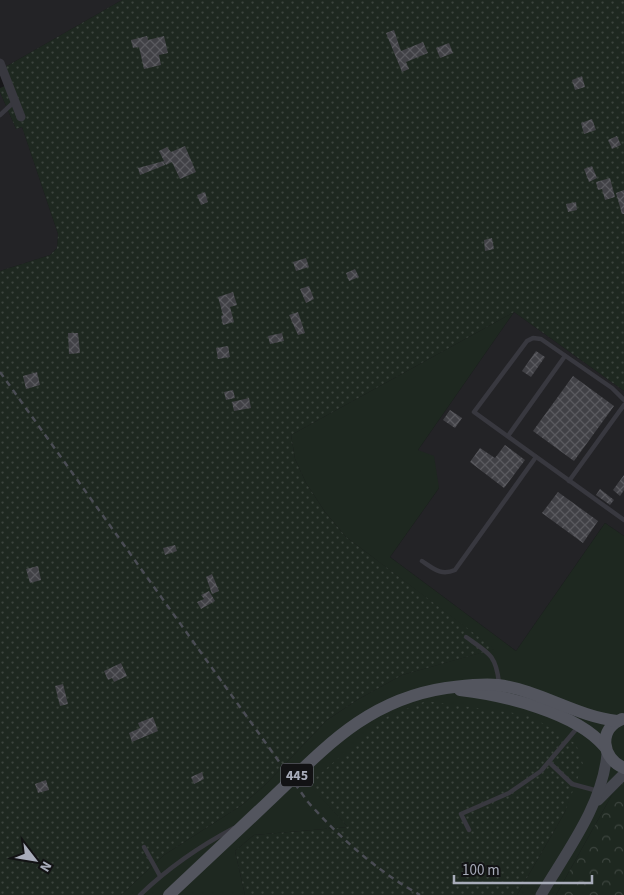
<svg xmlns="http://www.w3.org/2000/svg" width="624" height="895" font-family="'Source Sans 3',sans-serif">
	<defs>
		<pattern id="forest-crowns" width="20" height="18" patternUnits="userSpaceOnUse" patternTransform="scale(1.25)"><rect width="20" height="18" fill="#1e2820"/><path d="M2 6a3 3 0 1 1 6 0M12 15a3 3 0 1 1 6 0" fill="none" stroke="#3c443e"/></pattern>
		<pattern id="garden-dots" width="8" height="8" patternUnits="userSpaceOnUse" patternTransform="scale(1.25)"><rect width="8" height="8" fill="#1e2820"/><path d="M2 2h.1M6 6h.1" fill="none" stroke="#3c443e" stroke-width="1.8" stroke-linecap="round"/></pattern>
		<pattern id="building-cross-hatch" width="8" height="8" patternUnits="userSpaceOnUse" patternTransform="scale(1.25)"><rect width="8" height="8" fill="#414146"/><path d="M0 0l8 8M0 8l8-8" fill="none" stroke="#5a5a5f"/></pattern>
	</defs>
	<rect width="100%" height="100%" fill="#171719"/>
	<g fill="#232326">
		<polygon points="0,0 122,0 0,70"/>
		<polygon points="0,92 16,129 22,127 58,234 57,248 50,255 0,271"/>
		<polygon points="514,312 624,391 624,536 605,523 516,651 390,557 439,488 418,450"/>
	</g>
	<polygon fill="#1e2820" points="514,312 418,450 434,456 439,488 390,557 516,651 605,523 624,536 624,782 613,793 556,895 517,895 565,812 572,790 308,783 348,827 254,835 235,851 245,895 121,895 164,855 242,805 265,785 327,720 357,700 402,675 494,649 346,537 325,512 306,483 295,459 291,435"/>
	<polygon fill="url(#forest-crowns)" points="624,782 624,895 556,895 613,793"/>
	<g fill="url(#garden-dots)">
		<polygon points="122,0 624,0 624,391 514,312 291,435 295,459 306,483 325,512 346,537 495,649 402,675 357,700 327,720 265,785 242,805 164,855 121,895 0,895 0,271 50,255 57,248 58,234 22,127 16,129 0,92 0,88 5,86 0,70"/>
		<polygon points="426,701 529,715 576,744 583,764 565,812 517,895 245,895 235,851 254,835 348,827 308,784 388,716"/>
	</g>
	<g fill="url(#building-cross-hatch)">
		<polygon points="394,30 401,51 423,42 428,53 406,62 409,69 402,72 386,33"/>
		<polygon points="147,36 148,40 164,36 168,53 159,55 161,65 144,69 139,47 133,48 131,40"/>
		<polygon points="449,43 453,53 440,58 436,48"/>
		<polygon points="582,76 585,87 575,90 572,80"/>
		<polygon points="592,119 596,130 584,134 581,123"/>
		<polygon points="617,136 621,145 612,149 608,140"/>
		<polygon points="185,146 196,172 180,179 172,162 166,165 164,162 165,165 140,175 138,168 164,161 159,151 167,147 171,152"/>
		<polygon points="592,166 597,178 589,182 584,169"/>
		<polygon points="610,178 615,197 605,200 602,189 598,190 596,182"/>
		<polygon points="624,190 624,214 622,214 616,193"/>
		<polygon points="205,192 208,202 201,205 197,195"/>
		<polygon points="576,202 577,210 568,212 566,204"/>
		<polygon points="492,238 494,249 485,251 484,240"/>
		<polygon points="306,258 309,267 296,271 293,262"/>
		<polygon points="355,269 359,277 349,281 346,273"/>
		<polygon points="309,286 314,299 306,303 300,289"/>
		<polygon points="233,292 237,305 230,307 234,322 223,325 221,316 223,315 218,297"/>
		<polygon points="298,312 305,333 298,335 289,315"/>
		<polygon points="68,333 78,333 80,353 69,354"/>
		<polygon points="282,333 284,341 270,344 268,336"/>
		<polygon points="228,346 230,357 218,359 216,348"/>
		<polygon points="536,351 545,357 531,377 522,371"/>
		<polygon points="37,372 40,385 26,389 23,376"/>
		<polygon points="573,376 614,406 574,461 533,431"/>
		<polygon points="233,390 235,398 226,400 224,392"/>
		<polygon points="249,398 251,408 234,411 232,402"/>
		<polygon points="450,410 462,418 455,428 443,420"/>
		<polygon points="505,445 525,460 504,488 470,462 480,448 495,458"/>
		<polygon points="624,475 624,490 620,496 613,490"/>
		<polygon points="600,489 614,500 610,505 596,495"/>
		<polygon points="558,492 598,521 583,543 542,513"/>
		<polygon points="175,545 177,551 165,555 163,548"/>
		<polygon points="38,566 41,580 30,583 26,569"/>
		<polygon points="212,574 219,591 212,594 206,577"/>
		<polygon points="209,591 215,601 201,609 197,602 204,599 201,595"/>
		<polygon points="121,663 127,676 114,682 112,678 108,680 104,671"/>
		<polygon points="63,684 68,704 60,706 55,686"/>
		<polygon points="153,717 158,731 132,742 129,733 140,728 138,723"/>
		<polygon points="202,772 204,779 194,784 191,777"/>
		<polygon points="46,780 49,790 38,793 35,784"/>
	</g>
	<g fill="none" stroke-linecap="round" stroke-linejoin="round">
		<g stroke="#38383f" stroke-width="4.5">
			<polyline points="0,115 14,102"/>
			<polyline points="624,400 612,388 541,339 533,338 527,341 474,412 624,520"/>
			<polyline points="508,436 565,356"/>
			<polyline points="569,481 624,405"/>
			<path d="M422 561C434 569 441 576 455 570L536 457"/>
			<path d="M466 637C489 653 496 655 499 683"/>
			<polyline points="549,762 572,784 598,791"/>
			<polyline points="469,830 461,814 509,793 541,771 578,727"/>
			<polyline points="144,847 160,876"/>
			<path d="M140 895C168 868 200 846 234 828"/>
		</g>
		<polyline stroke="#38383f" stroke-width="9" points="0,63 21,117"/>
		<g stroke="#45474f" stroke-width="11">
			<polyline points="598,800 624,774"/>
			<path d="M541 895C567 851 602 806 607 754"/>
		</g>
		<g stroke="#53555e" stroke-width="12">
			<path d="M460 690C503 695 576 712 605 747"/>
			<path d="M622 719C598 729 601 758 624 768"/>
			<path d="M169 895C202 864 235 833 268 802 324 749 366 700 446 688 464 686 480 683 498 685 539 690 575 716 617 721"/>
		</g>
		<path stroke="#4a4c54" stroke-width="2.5" stroke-dasharray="6 5" stroke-linecap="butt" d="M0 372 308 802C341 839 377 871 420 895"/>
	</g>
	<g text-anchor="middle" stroke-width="4.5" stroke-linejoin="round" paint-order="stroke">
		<rect fill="#121214" stroke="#7b7e88" stroke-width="1" x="281" y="763.5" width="32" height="23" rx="4"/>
		<g font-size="14" font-weight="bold" fill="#a8acba">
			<text x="297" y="780">445</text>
		</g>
	</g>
	<g transform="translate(35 860) rotate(121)" stroke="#121214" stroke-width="4" paint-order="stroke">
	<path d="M0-4L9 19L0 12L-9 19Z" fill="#a8acba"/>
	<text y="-8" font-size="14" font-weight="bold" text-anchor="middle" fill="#a8acba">N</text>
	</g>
	<path d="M454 875v8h138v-8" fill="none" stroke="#a8acba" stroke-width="2.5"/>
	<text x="462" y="875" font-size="15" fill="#a8acba" stroke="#121214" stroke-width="4" paint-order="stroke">100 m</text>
</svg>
